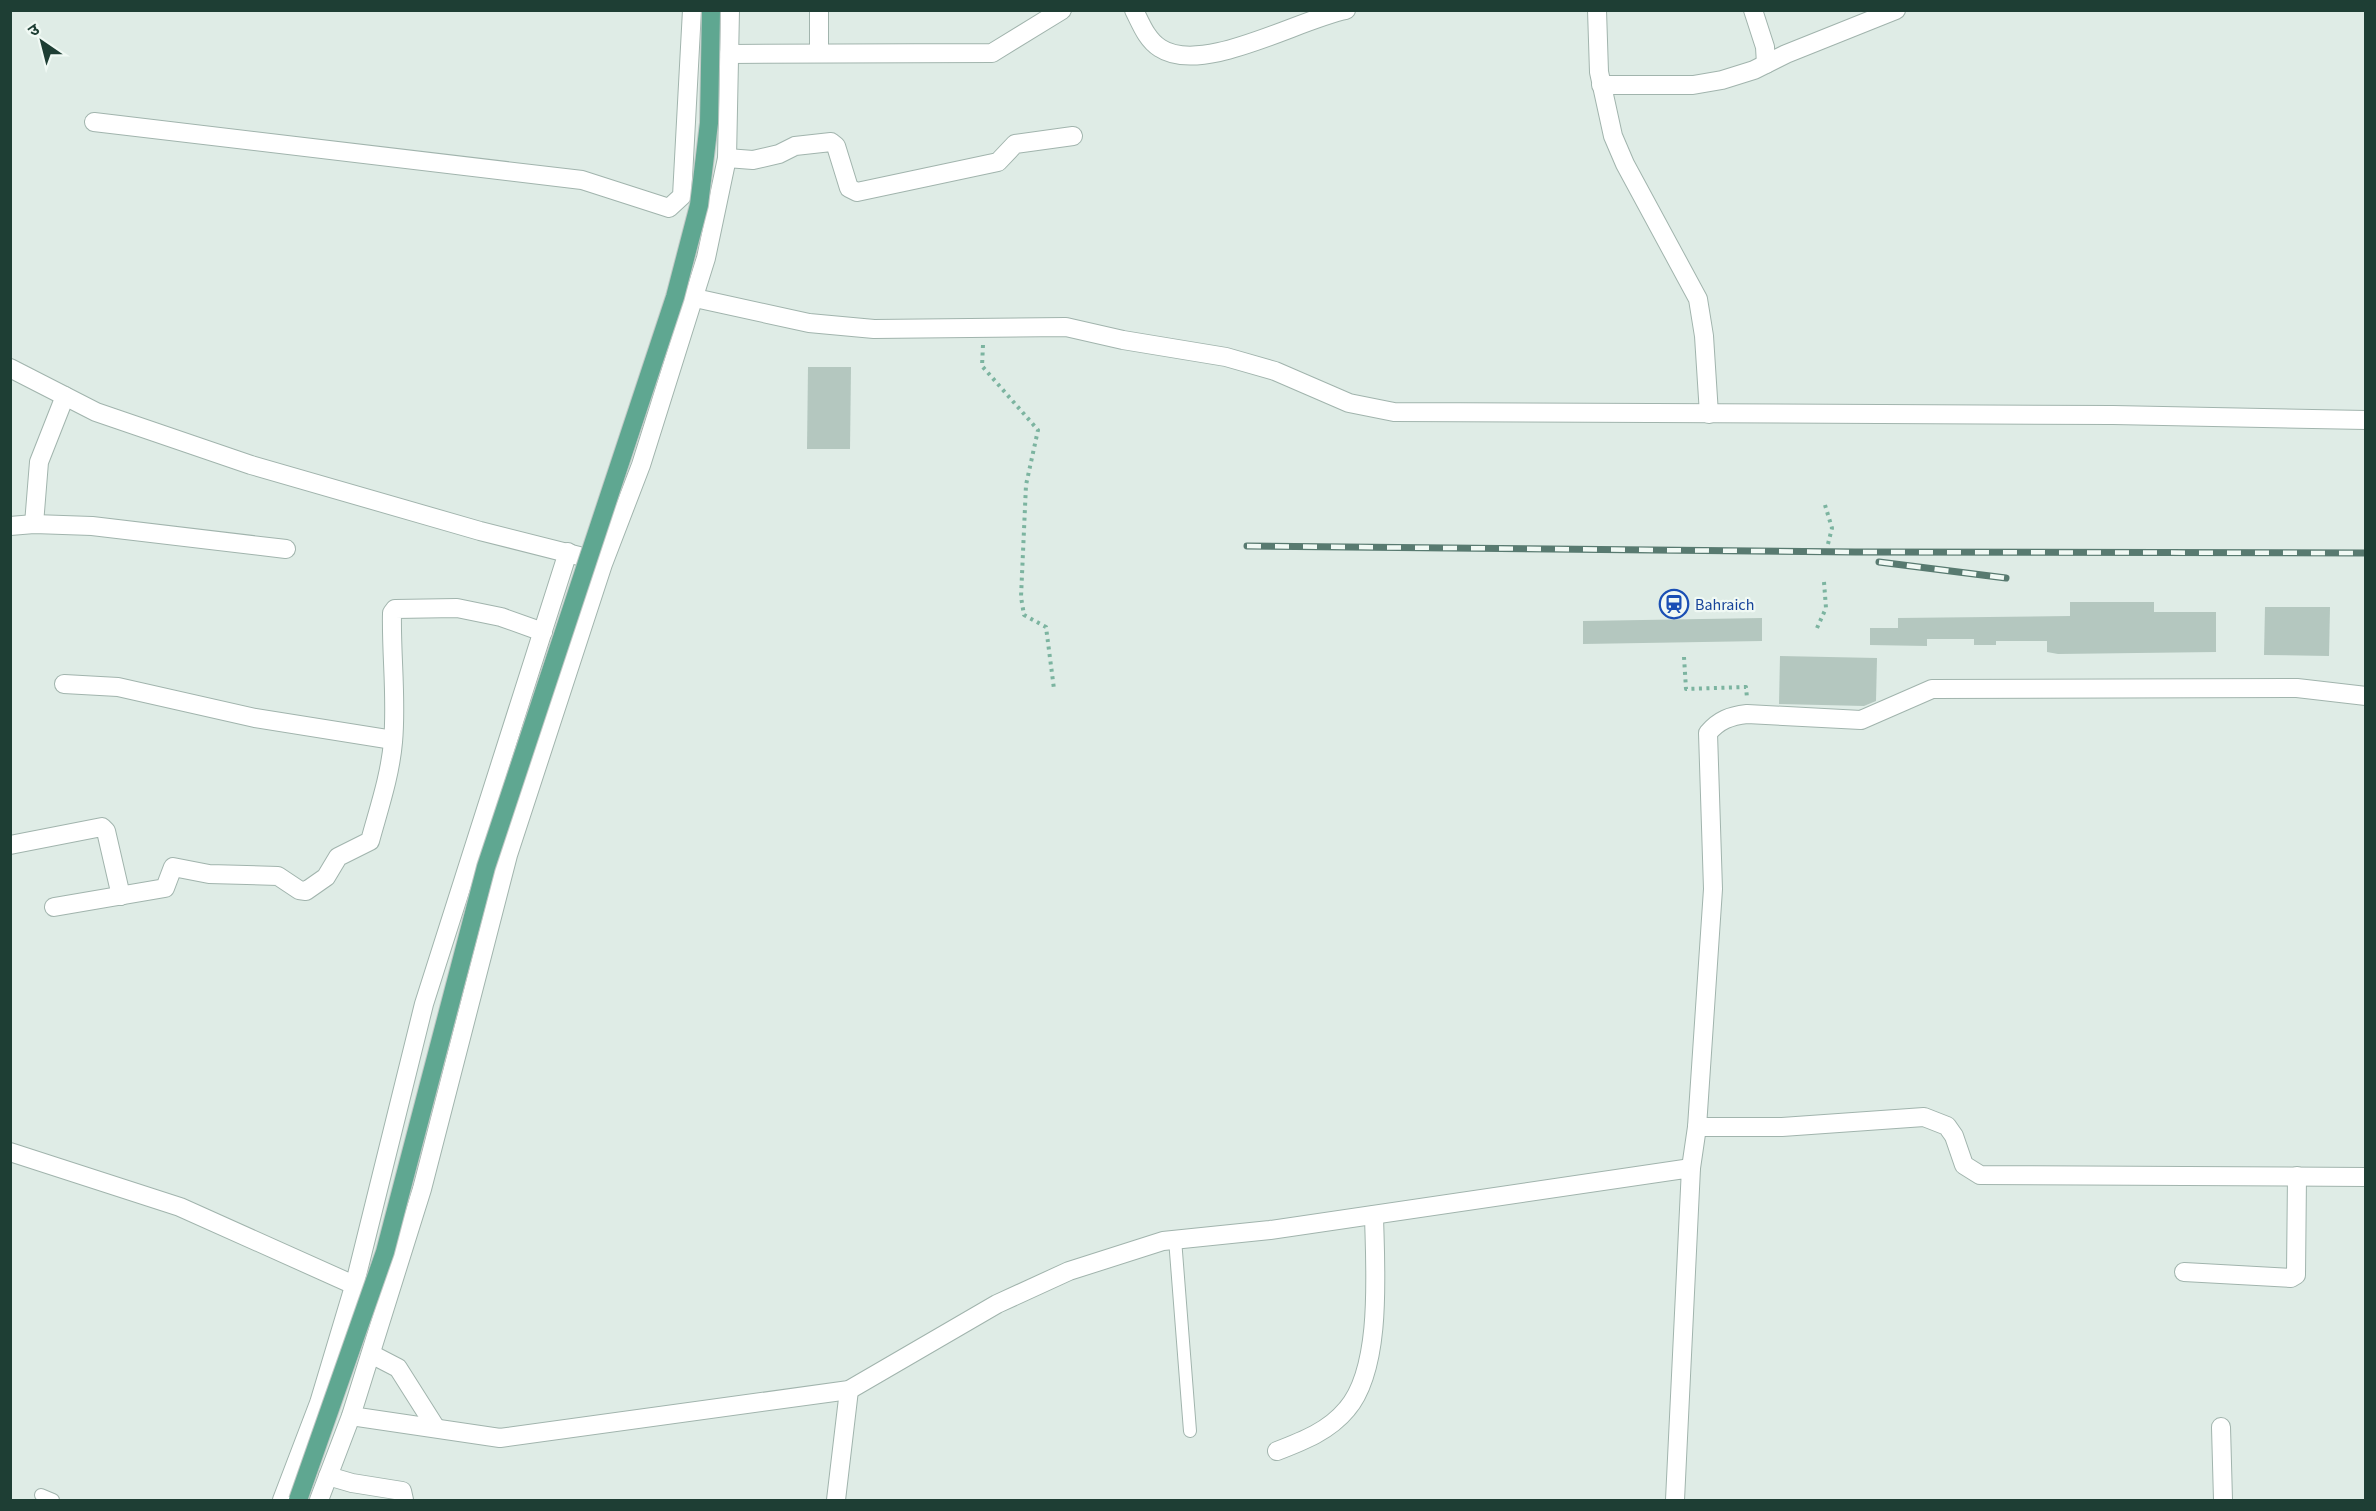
<svg xmlns="http://www.w3.org/2000/svg" width="2376" height="1511" font-family="'Source Sans 3','Noto Sans Devanagari',sans-serif">
	<rect width="100%" height="100%" fill="#dfece6"/>
	<g fill="#b4c7bf">
		<polygon points="808,367 851,367 850,449 807,449"/>
		<polygon points="2070,602 2154,602 2154,612 2216,612 2216,652 2058,654 2047,652 2047,641 1996,641 1996,645 1974,645 1974,639 1927,639 1927,646 1870,645 1870,628 1898,628 1898,618 2070,616"/>
		<polygon points="2265,607 2330,607 2329,656 2264,655"/>
		<polygon points="1762,618 1762,641 1583,644 1583,621"/>
		<polygon points="1780,656 1877,658 1876,701 1864,706 1779,704"/>
	</g>
	<g fill="none" stroke-linecap="round" stroke-linejoin="round">
		<g stroke="#a1b4ad" stroke-width="14">
			<g id="service">
				<polyline points="1175,1239 1190,1431"/>
				<polyline points="41,1495 53,1500"/>
			</g>
		</g>
		<g stroke="#a1b4ad" stroke-width="20">
			<g id="minor">
				<polyline points="819,10 819,53"/>
				<path d="M1134 10C1141 24 1147 40 1160 48 1202 76 1299 19 1346 10"/>
				<polyline points="1597,10 1599,72 1613,136 1625,164 1698,299 1704,336 1709,414"/>
				<polyline points="1753,10 1765,47 1766,64"/>
				<polyline points="729,54 992,53 1062,10"/>
				<polyline points="1601,85 1693,85 1722,80 1754,70 1786,54 1896,10"/>
				<polyline points="94,122 582,180 669,208 682,196 692,10"/>
				<polyline points="727,158 753,160 779,154 795,146 831,142 836,146 849,188 857,192 998,162 1015,144 1073,136"/>
				<polyline points="695,298 809,323 874,329 1066,327 1123,340 1226,357 1275,371 1349,403 1394,412 2113,415 2366,420"/>
				<polyline points="10,368 96,412 251,465 480,531 579,556"/>
				<polyline points="34,524 39,462 65,396"/>
				<polyline points="10,526 34,524 92,526 286,549"/>
				<polyline points="64,684 118,687 255,718 393,740"/>
				<polyline points="10,845 102,827 106,831 121,896"/>
				<path d="M54 907 165 888 173 867 209 874 278 876 299 890 306 891 326 877 338 857 370 841C379 808 390 776 393 742 397 699 391 655 392 613L395 609 457 608 501 617 543 632"/>
				<polyline points="1697,1127 1782,1127 1924,1117 1947,1126 1954,1136 1964,1165 1980,1175 2366,1177"/>
				<polyline points="10,1152 180,1207 363,1289"/>
				<path d="M1691 1168 1697 1127 1713 889 1708 733C1719 720 1730 716 1747 714L1861 720 1932 689 2297 688 2366 696"/>
				<polyline points="2184,1272 2291,1278 2296,1275 2297,1176"/>
				<polyline points="371,1354 398,1368 436,1428"/>
				<polyline points="351,1416 500,1438 849,1390 997,1304 1069,1271 1163,1241 1270,1230 1691,1168 1675,1500"/>
				<polyline points="2221,1427 2223,1500"/>
				<path d="M1277 1451C1303 1441 1329 1431 1347 1409 1383 1367 1375 1267 1374 1215"/>
				<polyline points="328,1476 352,1483 402,1491 404,1500"/>
				<polyline points="282,1500 319,1403 355,1283 424,1004 568,552"/>
				<polyline points="319,1500 351,1416 422,1189 508,855 603,564 641,465 706,258 727,158 730,10"/>
				<polyline points="836,1500 849,1390"/>
			</g>
		</g>
		<g stroke="#7cb4a0" stroke-width="4" stroke-dasharray="3 4.5" stroke-linecap="butt">
			<polyline points="983,345 982,366 1038,430 1026,485 1021,597 1024,615 1046,627 1054,689"/>
			<polyline points="1825,505 1832,528 1828,544"/>
			<polyline points="1817,628 1826,608 1824,582"/>
			<polyline points="1684,657 1686,689 1746,687 1747,698"/>
		</g>
		<use href="#service" stroke="#fff" stroke-width="12"/>
		<use href="#minor" stroke="#fff" stroke-width="18"/>
		<g stroke="#587a70" stroke-width="7">
			<g id="rail">
				<polyline points="1247,546 1855,552 2366,553"/>
				<polyline points="1879,562 2006,578"/>
			</g>
		</g>
		<use href="#rail" stroke="#f0f9f4" stroke-width="4.5" stroke-dasharray="14" stroke-linecap="butt"/>
		<g stroke="#c0c9c6" stroke-width="20" stroke-linecap="butt">
			<polyline id="primary-bridge" points="298,1500 385,1252 486,867 675,297 699,205 709,123 711,10"/>
		</g>
		<use href="#primary-bridge" stroke="#5fa791" stroke-width="18"/>
	</g>
	<defs>
		<g id="station-ring" transform="scale(1.5)"><circle r="9.5" fill="#f0f9f4" stroke="#1a4fb4" stroke-width="1.5"/><path d="M-3-6H3Q5-6 5-4V2Q5 4 3 4L4.5 6H3L1.5 4h-3L-3 6H-4.5L-3 4Q-5 4-5 2V-4Q-5-6-3-6ZM-3.5-4v3h7v-3ZM-3.5 1v1.5H-2V1ZM2 1v1.5H3.5V1Z" fill="#1a4fb4"/></g>
	</defs>
	<g fill-rule="evenodd">
		<use href="#station-ring" x="1674" y="604"/>
	</g>
	<g text-anchor="middle" stroke-width="4.5" stroke-linejoin="round" paint-order="stroke">
		<g font-size="16" fill="#164399" stroke="#f0f9f4" text-anchor="start">
			<text x="1695" y="610">Bahraich</text>
		</g>
	</g>
	<rect width="2376" height="1511" fill="none" stroke="#1e3e34" stroke-width="24"/>
	<g transform="translate(42 42) rotate(325)" stroke="#f0f9f4" stroke-width="4.5" paint-order="stroke">
	<path d="M0-4.5L10 22L0 15L-10 22Z" fill="#1e3e34"/>
	<text y="-9" font-size="16" font-weight="bold" text-anchor="middle" fill="#1e3e34">उ</text>
	</g>
</svg>
